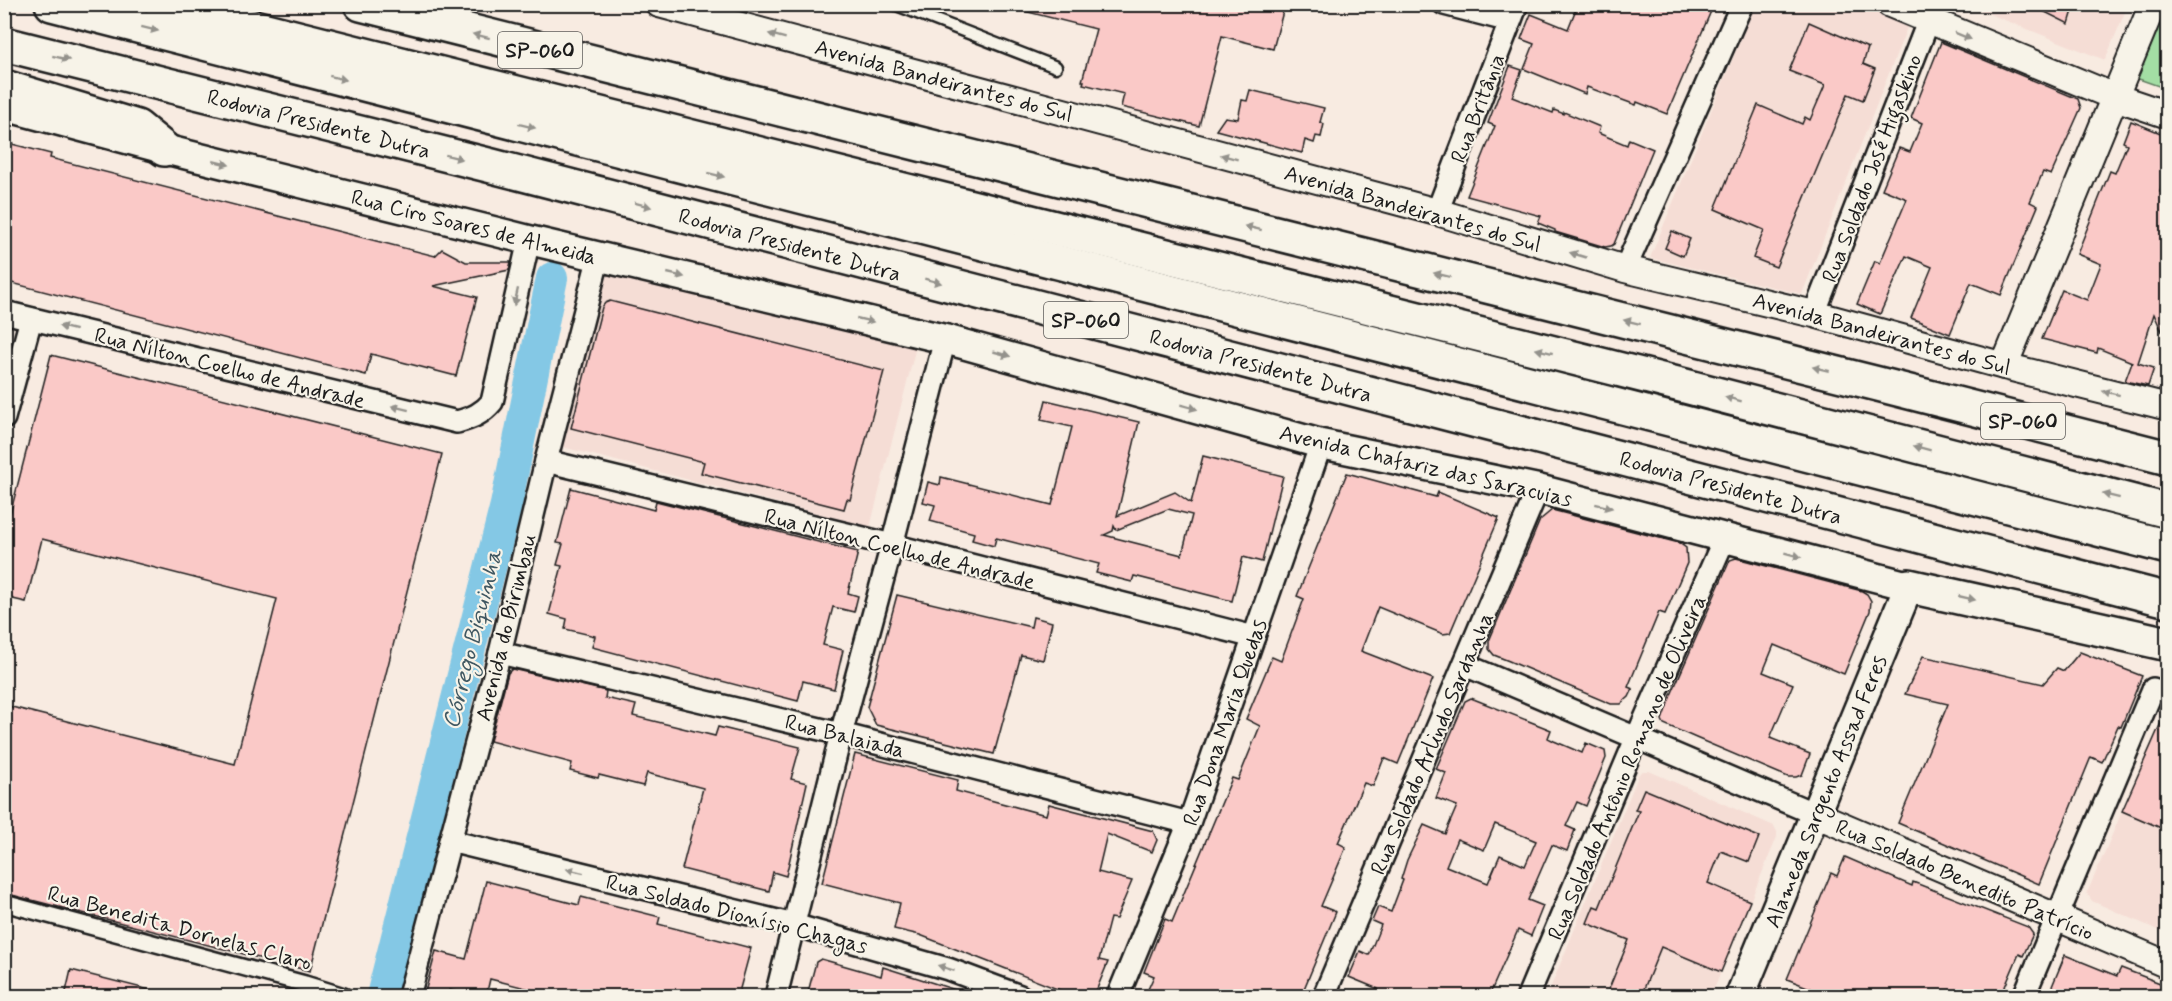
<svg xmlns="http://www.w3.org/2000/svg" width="2172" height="1001" font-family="Mynerve,sans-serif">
	<rect width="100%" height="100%" fill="#f8ebe1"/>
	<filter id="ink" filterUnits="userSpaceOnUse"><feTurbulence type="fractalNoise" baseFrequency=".0167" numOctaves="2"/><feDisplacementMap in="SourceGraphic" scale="12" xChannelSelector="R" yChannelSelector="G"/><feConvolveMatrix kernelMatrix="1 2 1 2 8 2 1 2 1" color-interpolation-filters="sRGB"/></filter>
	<g filter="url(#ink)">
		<g fill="#f5ddd5">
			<polygon points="1755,5 1854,5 1908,25 1802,294 1650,258"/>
			<polygon points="1967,5 2128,5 2105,60"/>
			<polygon points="605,266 916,347 870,527 559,446"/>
			<polygon points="2167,707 2167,934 2092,901 2087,893"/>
			<polygon points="1643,771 1649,771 1774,826 1777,832 1777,837 1711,996 1547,996 1639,774"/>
		</g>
		<polygon fill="#a3dea4" stroke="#607d60" stroke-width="1.5" points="2167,5 2167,89 2136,78"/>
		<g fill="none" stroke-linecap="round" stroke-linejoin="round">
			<polyline stroke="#84c8e5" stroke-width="32" points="382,996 506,505 552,278"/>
		</g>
		<g fill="#fac9c7" stroke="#1c1c1c" stroke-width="1.5" fill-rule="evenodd">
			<polygon points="1021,4 1285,4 1273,49 1222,36 1199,126 1121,107 1124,94 1083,84 1084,81 1082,81 1096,29 1020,10"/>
			<polygon points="1578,4 1714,4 1667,114 1637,102 1636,105 1587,87 1585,94 1524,69 1534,44 1521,39 1531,14 1568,29"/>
			<polygon points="2029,4 2075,4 2069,24"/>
			<polygon points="1809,22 1868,48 1863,64 1875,69 1863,100 1848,94 1776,267 1753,258 1764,230 1715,209 1758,105 1802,124 1805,117 1810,120 1825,85 1789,71"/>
			<polygon points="1941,42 2078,99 2081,108 2051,175 2043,172 2030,202 2038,206 2001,295 1971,283 1950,334 1911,318 1932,267 1906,256 1880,314 1857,304 1875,261 1880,263 1907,199 1882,189 1899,148 1910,152 1922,123 1911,118"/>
			<polygon points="1510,66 1522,70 1512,97 1553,113 1554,110 1564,114 1564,112 1600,127 1598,133 1627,145 1629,139 1653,149 1614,244 1611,246 1605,247 1555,232 1555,230 1538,223 1541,216 1467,196 1495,126 1488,123"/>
			<polygon points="1250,90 1324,108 1320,122 1324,124 1321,137 1316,136 1314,143 1305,140 1302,153 1216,130 1225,117 1238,119 1242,100 1247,101"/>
			<polygon points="2131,121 2168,136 2168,160 2160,192 2168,195 2162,332 2154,314 2138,363 2154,368 2148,386 2125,381 2132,362 2098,348 2097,353 2042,339 2062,290 2087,300 2101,264 2077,254 2110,171 2115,173 2127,144 2123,142"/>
			<polygon points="12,144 51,154 50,158 435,256 442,249 466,262 511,262 509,270 433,286 477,297 456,376 371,354 366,375 4,281 4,146 11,148"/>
			<polygon points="1672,231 1690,239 1683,256 1665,248"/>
			<polygon points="610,301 884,371 850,500 847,499 844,509 701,473 704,462 571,428 602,307 605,303"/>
			<polygon points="51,355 442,454 310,971 4,893 4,705 235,764 277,599 42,539 26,602 4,597 4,538"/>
			<path d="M1046 400 1139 422 1117 516 1175 492 1191 503 1203 456 1283 476 1262 562 1243 557 1232 601 1134 576 1132 582 1096 573 1099 564 996 538 994 546 972 540 974 533 930 521 935 505 923 502 928 482 940 485 941 477 1052 505 1072 427 1041 420ZM1168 509 1192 515 1182 555 1104 535 1113 531 1114 526 1116 530Z"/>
			<polygon points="1347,473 1436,497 1438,492 1499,518 1450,633 1443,634 1378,607 1361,651 1433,679 1398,764 1384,758 1373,786 1364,783 1338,843 1346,847 1321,906 1336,912 1301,996 1145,996 1154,976 1144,972 1165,919 1172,922 1232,778 1238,780 1260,726 1246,719 1272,657 1281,661 1304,599 1297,596"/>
			<polygon points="571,488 654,510 656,501 858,552 848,593 858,596 854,612 833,607 823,645 843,650 834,689 803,681 798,701 592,647 595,636 565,629 567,619 549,614 562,566 557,565 563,544 557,543"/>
			<polygon points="1552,510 1679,543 1686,548 1687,563 1665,614 1659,612 1628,687 1633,689 1629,697 1621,704 1611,704 1509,661 1494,655 1489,649 1489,641 1540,520"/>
			<polygon points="1736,558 1862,591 1867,594 1871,601 1870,611 1844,674 1774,645 1763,672 1793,684 1770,738 1810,754 1802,775 1796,777 1788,777 1696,738 1664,724 1662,720 1671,695 1730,560"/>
			<polygon points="897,595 1031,627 1033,617 1052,622 1043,660 1021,655 994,754 876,725 867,707"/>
			<polygon points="2080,652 2142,676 2121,727 2118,726 2102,762 2091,757 2039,884 1898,823 1948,704 1905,694 1923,656 2043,684 2057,668 2064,671"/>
			<polygon points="512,669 606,691 605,698 636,705 633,716 715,736 718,727 800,747 791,779 807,783 786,876 773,872 769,891 682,869 703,788 647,773 643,786 599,775 598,778 570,771 572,763 490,741 508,673"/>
			<path d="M1471 698 1551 730 1548 738 1554 741 1582 753 1586 743 1605 751 1606 758 1586 806 1577 802 1566 826 1575 830 1567 851 1552 845 1528 900 1543 906 1531 936 1518 930 1489 996H1375L1378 989 1349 977 1360 951 1369 955 1381 925 1372 921 1378 907 1391 912 1403 880 1401 879 1407 860 1424 825 1445 834 1457 806 1436 798 1446 773 1436 769 1465 701ZM1495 824 1536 841 1525 866 1500 855 1488 883 1446 866 1457 839 1484 850Z"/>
			<polygon points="2168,707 2168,831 2122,811"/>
			<polygon points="855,754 958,780 956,791 1046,815 1049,804 1153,831 1157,840 1152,852 1107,834 1098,872 1132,881 1116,919 1110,918 1099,960 1108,962 1094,996 1075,996 920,935 894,929 900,903 822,883"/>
			<polygon points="1644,789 1759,837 1749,862 1721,851 1708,883 1750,901 1721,972 1661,947 1641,996 1606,996 1629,940 1587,923 1594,906 1599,908 1639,811 1635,810"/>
			<polygon points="1845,857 1912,886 1913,882 2028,927 2033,934 2023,956 2019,954 2001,996 1830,996 1787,979 1831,873 1837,876"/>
			<polygon points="486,881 579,905 581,897 660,917 658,924 751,948 738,996 557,996 490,979 486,996 473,996 450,990 449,996 424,996 436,951 466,959"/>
			<polygon points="2065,955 2117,976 2121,968 2160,983 2168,987 2168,996 2048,996"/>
			<polygon points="821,959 881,976 883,967 965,993 964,996 807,996 816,962"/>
			<polygon points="71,970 154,991 154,996 65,996"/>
		</g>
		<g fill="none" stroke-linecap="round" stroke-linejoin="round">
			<g stroke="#1c1c1c" stroke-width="15">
				<polyline id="service" points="894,4 1056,67"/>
			</g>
			<g stroke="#1c1c1c" stroke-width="20">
				<polyline id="pedestrian" points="4,903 305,984 344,996"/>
			</g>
			<g stroke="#1c1c1c" stroke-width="26">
				<g id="minor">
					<polyline points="1444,4 1510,21"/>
					<polyline points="1437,212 1517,4"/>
					<polyline points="1625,269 1742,4"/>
					<path d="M4 312 457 422C472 418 482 414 492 402L529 240"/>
					<polyline points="1814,314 1928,22"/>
					<polyline points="4,418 31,319"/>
					<polyline points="546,461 892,545 1254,637"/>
					<polyline points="500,653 841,734 1189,823"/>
					<polyline points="1465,665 1815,814"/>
					<polyline points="450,841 794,925 948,969 1020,996"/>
					<polyline points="409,996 500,653 546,461 599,256"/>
					<polyline points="776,996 841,734 892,545 945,339"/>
					<polyline points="1118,996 1189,823 1321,444"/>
					<polyline points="1324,996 1538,489"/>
					<polyline points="1528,996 1636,739 1725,537"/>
					<polyline points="2024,996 2153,689"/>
				</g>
			</g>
			<g stroke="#1c1c1c" stroke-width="30">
				<g id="tertiary">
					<polyline points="659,4 1437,212 1625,269 1814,314 2004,366 2168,407"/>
					<polyline points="1890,4 2115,97 2168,115"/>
					<polyline points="2004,366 2153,4"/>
					<polyline points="1815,814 2168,965"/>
				</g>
			</g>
			<g stroke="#1c1c1c" stroke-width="33">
				<polyline id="secondary" points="4,106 164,149 529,240 945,339 1321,444 1538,489 1909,586 1740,996"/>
			</g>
			<g stroke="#1c1c1c" stroke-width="38">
				<g id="motorway">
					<polyline points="52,4 2168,547"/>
					<polyline points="162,4 1685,386 2168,511"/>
					<polyline points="361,4 1878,384 2168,458"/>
					<polyline points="4,44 492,166 2168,600"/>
					<polyline points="4,87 137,127 164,149"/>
					<polyline points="1909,586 2168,644"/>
				</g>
			</g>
			<use href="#service" stroke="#f7f3e8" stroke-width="10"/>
			<use href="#pedestrian" stroke="#f7f3e8" stroke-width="15"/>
			<use href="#minor" stroke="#f7f3e8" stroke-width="21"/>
			<use href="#tertiary" stroke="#f7f3e8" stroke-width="26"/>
			<use href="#secondary" stroke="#f7f3e8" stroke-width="28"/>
			<use href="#motorway" stroke="#f7f3e8" stroke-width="33"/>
		</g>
		<defs><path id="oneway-solid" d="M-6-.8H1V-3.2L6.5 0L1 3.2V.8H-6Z" transform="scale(1.5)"/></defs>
		<g fill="#94928c">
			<use href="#oneway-solid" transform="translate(150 29) rotate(14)"/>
			<use href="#oneway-solid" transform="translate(481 36) rotate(-166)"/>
			<use href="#oneway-solid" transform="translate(777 36) rotate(-165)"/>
			<use href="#oneway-solid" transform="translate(1963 36) rotate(22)"/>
			<use href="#oneway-solid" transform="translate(61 58) rotate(14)"/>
			<use href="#oneway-solid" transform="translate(338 78) rotate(14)"/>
			<use href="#oneway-solid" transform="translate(527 126) rotate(14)"/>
			<use href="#oneway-solid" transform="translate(454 157) rotate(14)"/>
			<use href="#oneway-solid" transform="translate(1229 157) rotate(-165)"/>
			<use href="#oneway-solid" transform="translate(221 163) rotate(14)"/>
			<use href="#oneway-solid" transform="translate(716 175) rotate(14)"/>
			<use href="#oneway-solid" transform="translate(643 205) rotate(15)"/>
			<use href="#oneway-solid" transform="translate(1253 228) rotate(-166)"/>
			<use href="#oneway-solid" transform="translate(1578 255) rotate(-163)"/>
			<use href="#oneway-solid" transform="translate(676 275) rotate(13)"/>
			<use href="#oneway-solid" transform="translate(1442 275) rotate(-166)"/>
			<use href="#oneway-solid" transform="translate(933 281) rotate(15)"/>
			<use href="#oneway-solid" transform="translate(516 297) rotate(103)"/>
			<use href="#oneway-solid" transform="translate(865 320) rotate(13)"/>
			<use href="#oneway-solid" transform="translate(1632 322) rotate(-166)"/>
			<use href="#oneway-solid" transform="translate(67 328) rotate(-166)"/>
			<use href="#oneway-solid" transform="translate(1544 351) rotate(-166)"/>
			<use href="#oneway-solid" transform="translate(1002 354) rotate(16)"/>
			<use href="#oneway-solid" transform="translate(1821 369) rotate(-166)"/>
			<use href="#oneway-solid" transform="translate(2111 393) rotate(-166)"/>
			<use href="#oneway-solid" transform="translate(1733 399) rotate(-165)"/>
			<use href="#oneway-solid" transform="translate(1189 407) rotate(16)"/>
			<use href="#oneway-solid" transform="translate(400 408) rotate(-166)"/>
			<use href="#oneway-solid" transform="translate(1922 448) rotate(-165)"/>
			<use href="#oneway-solid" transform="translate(2111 496) rotate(-166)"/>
			<use href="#oneway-solid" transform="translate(1604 506) rotate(14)"/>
			<use href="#oneway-solid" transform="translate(1793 555) rotate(15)"/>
			<use href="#oneway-solid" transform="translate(1967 598) rotate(13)"/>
			<use href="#oneway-solid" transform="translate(575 871) rotate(-166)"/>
			<use href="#oneway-solid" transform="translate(946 968) rotate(-162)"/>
		</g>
	</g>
	<g text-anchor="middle" stroke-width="4.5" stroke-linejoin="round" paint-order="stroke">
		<g fill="#f7f3e8" stroke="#5e5c59" stroke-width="1.5">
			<rect x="498" y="32" width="84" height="36" rx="4.5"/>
			<rect x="1044" y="302" width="84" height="36" rx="4.5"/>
			<rect x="1981" y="403" width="84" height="36" rx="4.5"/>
		</g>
		<g font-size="21" font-weight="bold" fill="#1c1c1c">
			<text x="540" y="57">SP-060</text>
			<text x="1086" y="327">SP-060</text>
			<text x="2023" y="428">SP-060</text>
		</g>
		<g font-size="22" fill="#1c1c1c" stroke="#f7f3e8">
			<text transform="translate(944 80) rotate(15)" y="8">Avenida Bandeirantes do Sul</text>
			<text transform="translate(1477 108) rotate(-69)" y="8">Rua Britânia</text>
			<text transform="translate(319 123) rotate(14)" y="8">Rodovia Presidente Dutra</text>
			<text transform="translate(1871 168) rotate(-69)" y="8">Rua Soldado José Higaskino</text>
			<text transform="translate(1413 208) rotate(16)" y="8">Avenida Bandeirantes do Sul</text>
			<text transform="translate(474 226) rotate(14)" y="8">Rua Ciro Soares de Almeida</text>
			<text transform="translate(790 244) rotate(15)" y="8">Rodovia Presidente Dutra</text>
			<text transform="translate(1882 333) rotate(15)" y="8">Avenida Bandeirantes do Sul</text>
			<text transform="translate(1261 365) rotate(15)" y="8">Rodovia Presidente Dutra</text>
			<text transform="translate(230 367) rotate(14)" y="8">Rua Nílton Coelho de Andrade</text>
			<text transform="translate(1426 465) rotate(13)" y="8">Avenida Chafariz das Saracuias</text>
			<text transform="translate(1731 487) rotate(15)" y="8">Rodovia Presidente Dutra</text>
			<text transform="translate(900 548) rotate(14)" y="8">Rua Nílton Coelho de Andrade</text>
			<text transform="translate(505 627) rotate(-76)" y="8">Avenida do Birimbau</text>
			<text transform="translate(1224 722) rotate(-71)" y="8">Rua Dona Maria Quedas</text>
			<text transform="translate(845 735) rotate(14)" y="8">Rua Balaiada</text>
			<text transform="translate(1431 743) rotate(-67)" y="8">Rua Soldado Arlindo Sardanha</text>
			<text transform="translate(1626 767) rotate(-67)" y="8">Rua Soldado Antônio Romano de Oliveira</text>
			<text transform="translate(1825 791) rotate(-68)" y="8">Alameda Sargento Assad Feres</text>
			<text transform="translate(1965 879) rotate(23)" y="8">Rua Soldado Benedito Patrício</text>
			<text transform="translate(737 913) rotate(14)" y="8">Rua Soldado Dionísio Chagas</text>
			<text transform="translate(180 927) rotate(15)" y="8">Rua Benedita Dornelas Claro</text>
		</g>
		<g font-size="24" font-style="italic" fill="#405862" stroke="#f7f3e8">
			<text transform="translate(472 639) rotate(-76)" y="8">Córrego Biquinha</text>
		</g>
	</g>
	<rect width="2172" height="1001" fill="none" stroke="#f7f3e8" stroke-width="24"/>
	<rect x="12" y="12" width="2148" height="977" fill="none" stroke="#1c1c1c" stroke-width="2" filter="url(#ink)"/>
</svg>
